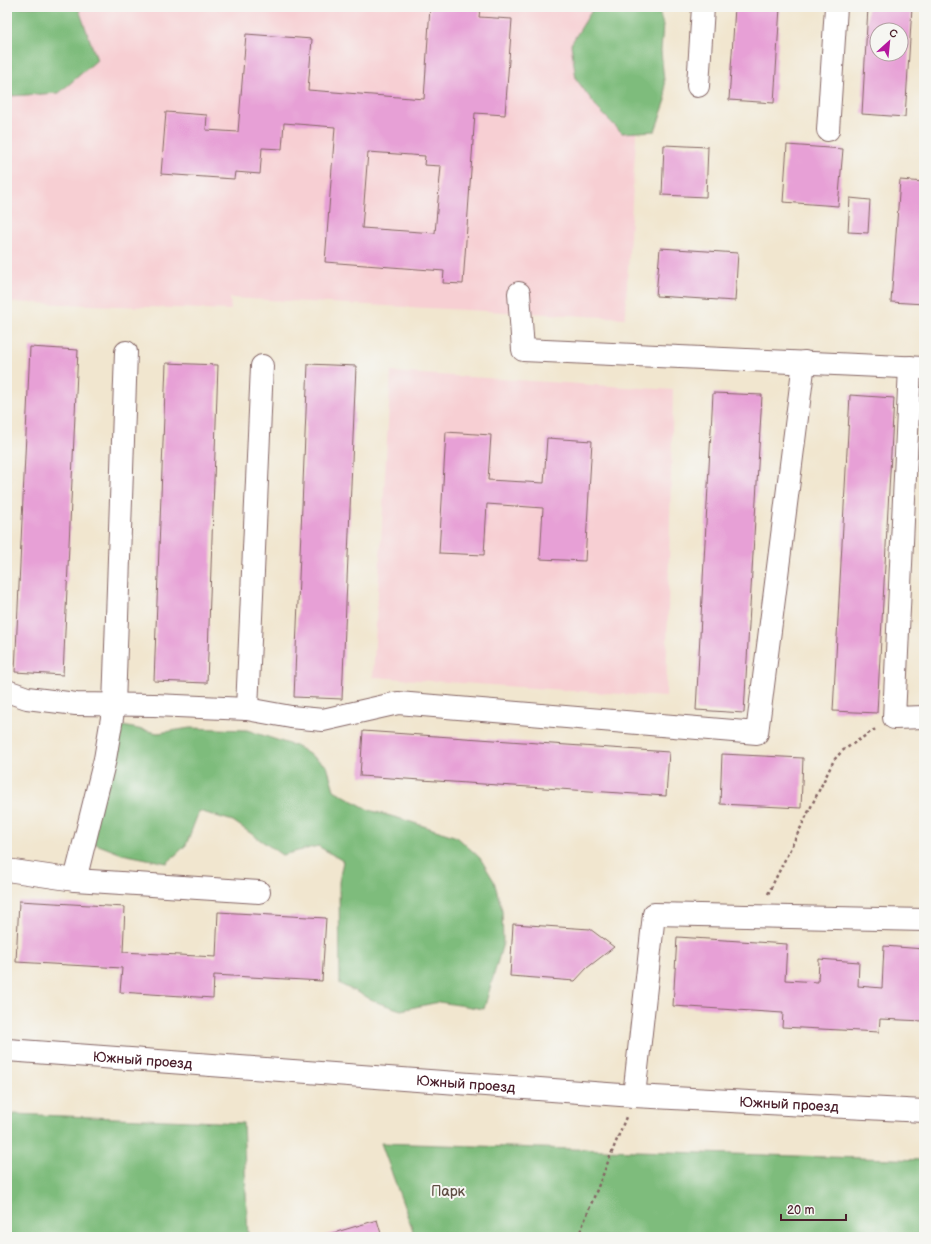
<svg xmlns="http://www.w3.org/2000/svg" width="931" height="1244" font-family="'Balsamiq Sans',sans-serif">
	<rect width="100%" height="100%" fill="#f6f6f2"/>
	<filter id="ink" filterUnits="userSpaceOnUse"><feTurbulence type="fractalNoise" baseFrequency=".025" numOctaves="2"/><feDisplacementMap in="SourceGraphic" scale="8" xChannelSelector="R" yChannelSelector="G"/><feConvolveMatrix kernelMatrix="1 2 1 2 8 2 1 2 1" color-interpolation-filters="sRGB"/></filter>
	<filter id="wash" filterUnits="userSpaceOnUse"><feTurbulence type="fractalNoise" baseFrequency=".012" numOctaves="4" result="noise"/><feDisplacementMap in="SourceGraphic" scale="16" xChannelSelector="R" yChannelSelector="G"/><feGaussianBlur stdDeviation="0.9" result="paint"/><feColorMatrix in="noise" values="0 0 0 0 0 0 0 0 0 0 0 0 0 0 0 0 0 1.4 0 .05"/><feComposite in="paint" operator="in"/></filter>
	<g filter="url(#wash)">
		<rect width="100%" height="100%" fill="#f1e6cf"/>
		<g fill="#f7cfd3">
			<polygon points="7,7 644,7 625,318 230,298 231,310 7,302"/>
			<polygon points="7,347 12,348 7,438"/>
			<polygon points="391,372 673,390 666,697 373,677"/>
		</g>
		<g fill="#7ebc7b" stroke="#646e53">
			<polygon points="7,7 78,7 97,60 59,93 10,96 7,94"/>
			<polygon points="594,7 658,7 663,25 661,51 666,100 655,131 622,133 599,110 576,79 571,44"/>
			<polygon points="123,726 158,733 190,728 247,730 298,747 327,766 334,790 369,810 405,820 457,837 480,858 494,881 502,910 503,943 484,1009 439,1002 401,1010 379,1003 340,984 339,882 343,861 318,846 282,855 233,821 199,811 186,845 167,863 122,854 83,839 108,742"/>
			<polygon points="14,1114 243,1123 248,1237 7,1237 7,1129"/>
			<polygon points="381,1143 924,1160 924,1237 475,1237 473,1234 462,1237 415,1237"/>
		</g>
		<g id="blocks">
			<g fill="#e7a0d6" fill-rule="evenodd">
				<path d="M430 7 480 9 479 17 512 19 505 115 475 113 463 284 443 283 444 271 325 262 335 127 284 123 282 149 262 148 260 174 235 172 234 179 161 174 166 112 207 115 206 130 238 132 246 34 312 39 308 90 424 99ZM368 152 425 156 424 165 441 166 435 233 362 228Z"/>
				<polygon points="735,7 780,7 774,103 729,100"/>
				<path d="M868 7H912L905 117 862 114ZM877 30H901V54H877Z"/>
				<polygon points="664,145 708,147 706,197 662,195"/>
				<polygon points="787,145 843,149 838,206 783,202"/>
				<polygon points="900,180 924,182 924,304 891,302"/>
				<polygon points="850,198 870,200 868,233 848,232"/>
				<polygon points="660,248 738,253 735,301 656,296"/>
				<polygon points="30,347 78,350 63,675 15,672"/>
				<polygon points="166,363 218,365 207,683 154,681"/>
				<polygon points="308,364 356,366 342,699 294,697"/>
				<polygon points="713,393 762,395 744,713 696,710"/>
				<polygon points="850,395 894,398 877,713 833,711"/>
				<polygon points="446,432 491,435 488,480 544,483 547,438 592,441 585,561 540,559 543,508 487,504 484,555 439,553"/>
				<polygon points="363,731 669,752 666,796 360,776"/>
				<polygon points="722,754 803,758 801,808 720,804"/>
				<polygon points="19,901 125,907 123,952 216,957 218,912 326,918 322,981 214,975 213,998 120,992 122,968 16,962"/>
				<polygon points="513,924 590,929 614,947 587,968 575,981 510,976"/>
				<polygon points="677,937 787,944 785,980 818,982 819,959 859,962 858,986 882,988 884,946 924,949 924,1021 880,1019 879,1032 782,1027 783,1013 673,1006"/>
				<polygon points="377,1220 382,1237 320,1237"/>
			</g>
		</g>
	</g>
	<g filter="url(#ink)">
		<use href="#blocks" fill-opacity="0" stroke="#846564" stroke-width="1"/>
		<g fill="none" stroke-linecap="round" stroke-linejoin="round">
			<g stroke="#846564" stroke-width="24">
				<g id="minor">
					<polyline points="698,86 703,7"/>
					<polyline points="828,130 836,7"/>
					<polyline points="519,293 523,350 924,368"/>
					<polyline points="910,367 894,718 924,717"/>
					<polyline points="7,691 27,698 76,704 154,705 247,709 291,717 323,720 398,703 757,733 804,362"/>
					<polyline points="247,709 262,366"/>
					<polyline points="7,870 75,880 105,759 114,706 126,352"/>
					<polyline points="75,880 259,892"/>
					<path id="s1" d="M7 1050 634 1096 924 1111"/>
					<polyline points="634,1096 654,914 924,920"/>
				</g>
			</g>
			<g stroke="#846564" stroke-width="2.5" stroke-dasharray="3 3" stroke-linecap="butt">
				<polyline points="768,894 834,760 842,751 877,728"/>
				<polyline points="578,1237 626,1117"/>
			</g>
			<use href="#minor" stroke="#fff" stroke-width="22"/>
		</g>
	</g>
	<g text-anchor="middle" stroke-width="4" stroke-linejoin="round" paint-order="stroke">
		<g font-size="14" fill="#4a1f2b" stroke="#f6f6f2">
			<text dy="5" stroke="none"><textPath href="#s1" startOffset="136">Южный проезд</textPath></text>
			<text dy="5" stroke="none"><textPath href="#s1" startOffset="460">Южный проезд</textPath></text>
			<text dy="5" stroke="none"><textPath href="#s1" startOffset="784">Южный проезд</textPath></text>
		</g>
		<g font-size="14" fill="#5f4e44" stroke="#f6f6f2">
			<text x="448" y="1196">Парк</text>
		</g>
	</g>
	<rect width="931" height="1244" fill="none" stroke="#f6f6f2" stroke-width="24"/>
	<g transform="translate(889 42) rotate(27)"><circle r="19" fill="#f6f6f2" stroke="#b1a0a2"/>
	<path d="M0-3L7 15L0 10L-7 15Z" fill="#b5179e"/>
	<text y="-6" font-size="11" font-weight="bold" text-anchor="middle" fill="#4a1f2b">С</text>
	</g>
	<path d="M781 1214v6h65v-6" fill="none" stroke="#4a1f2b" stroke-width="2"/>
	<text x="787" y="1214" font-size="12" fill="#4a1f2b" stroke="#f6f6f2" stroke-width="3" paint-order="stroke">20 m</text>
</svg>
